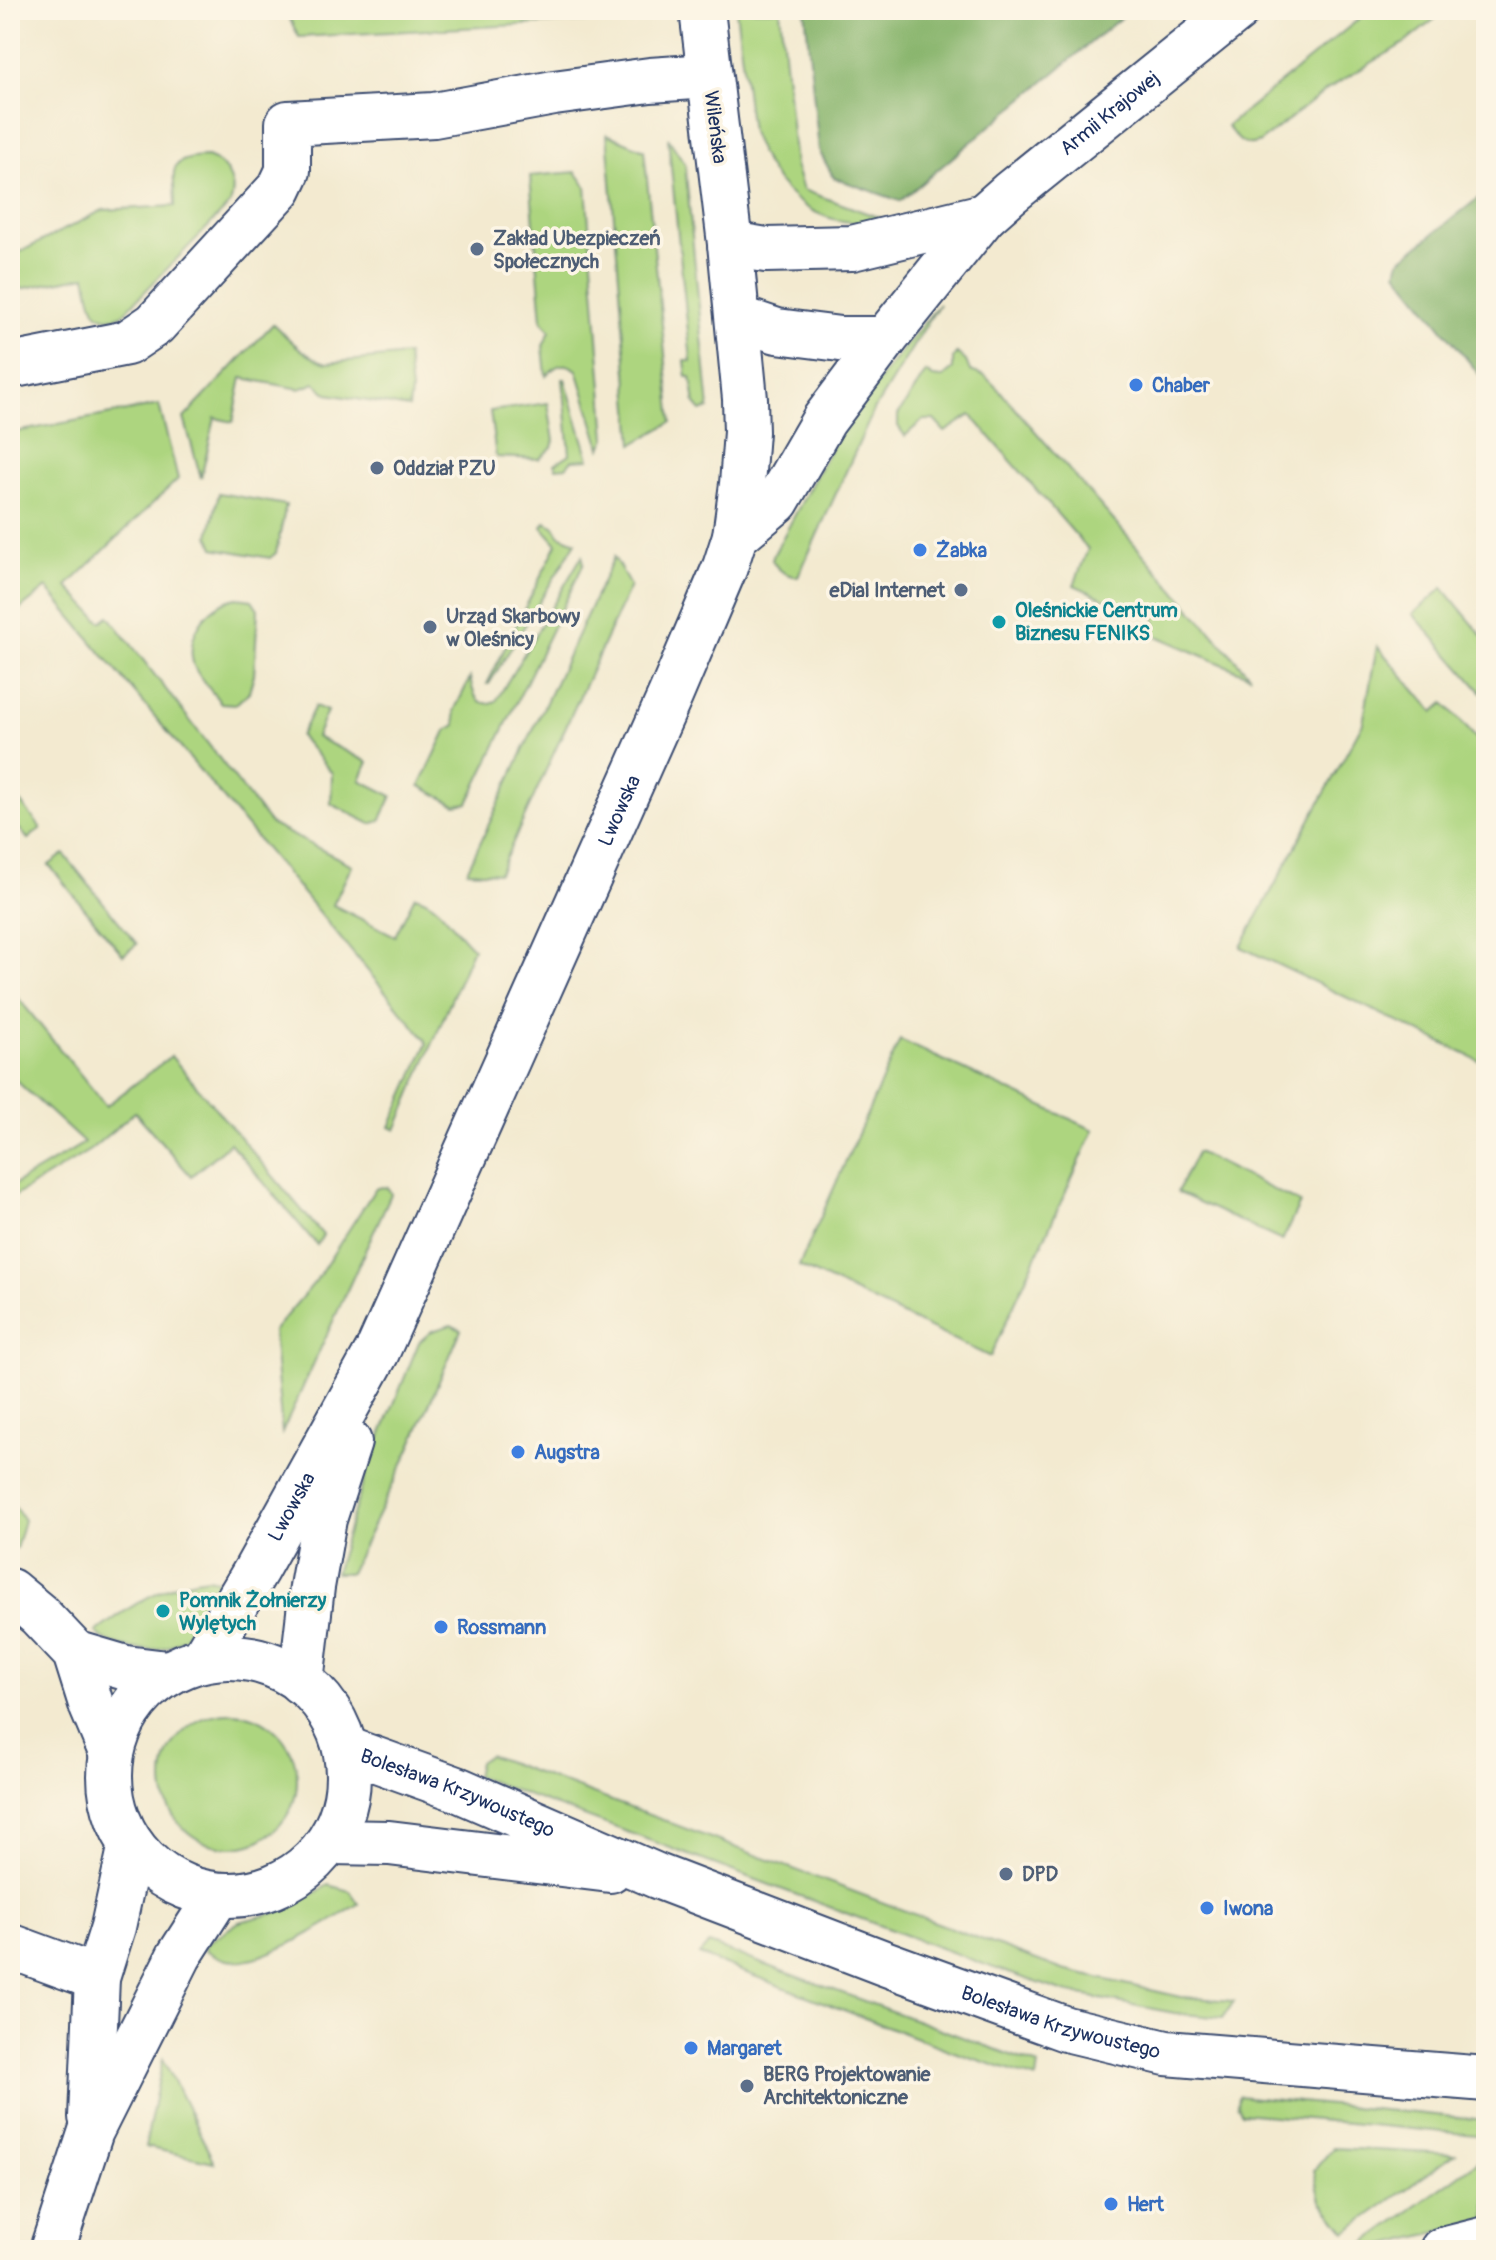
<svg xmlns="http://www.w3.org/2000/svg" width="1496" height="2260" font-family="Pangolin,sans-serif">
	<rect width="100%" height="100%" fill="#fcf5e5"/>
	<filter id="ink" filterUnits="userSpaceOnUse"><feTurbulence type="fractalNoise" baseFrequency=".0125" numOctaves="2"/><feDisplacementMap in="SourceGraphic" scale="16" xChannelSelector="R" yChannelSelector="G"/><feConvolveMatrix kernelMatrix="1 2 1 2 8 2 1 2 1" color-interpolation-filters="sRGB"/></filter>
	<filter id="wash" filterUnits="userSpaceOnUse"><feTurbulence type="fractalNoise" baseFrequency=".006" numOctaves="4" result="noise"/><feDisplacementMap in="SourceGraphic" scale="32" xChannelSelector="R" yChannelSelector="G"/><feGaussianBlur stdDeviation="1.8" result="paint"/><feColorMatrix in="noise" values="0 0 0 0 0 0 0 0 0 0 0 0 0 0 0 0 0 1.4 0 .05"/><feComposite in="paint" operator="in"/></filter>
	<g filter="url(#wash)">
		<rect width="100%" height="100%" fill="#f3ead0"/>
		<g fill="#add57f" stroke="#64826e" stroke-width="2">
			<polygon points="285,10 601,10 594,21 299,37"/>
			<path d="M736 10H780L795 165 803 190 886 220C817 233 774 193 751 132Z"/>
			<path d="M1370 10H1446L1406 42 1328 89 1260 142C1243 149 1237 139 1227 126Z"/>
			<polygon points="607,134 644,150 672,422 633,444"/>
			<polygon points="668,138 685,164 709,409 701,411 695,404 691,377 687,377 685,361 691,361"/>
			<path d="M207 157C227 164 238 184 230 204L122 315C90 327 92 299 86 276L10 291V257L103 210 175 206C175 172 164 158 207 157Z"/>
			<path d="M576 172 586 186 606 438 601 448 577 370C564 360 556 365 546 376L543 346 550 331 542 320 530 176Z"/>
			<path d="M939 304 874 410 798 577C786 575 778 571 772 560L774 554 843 425Z"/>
			<path d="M273 324C290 340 305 357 327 363L407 355 411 392 409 408 328 394 315 383 300 389 242 378 233 422 215 418 201 478 184 418Z"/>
			<path d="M957 353 966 361 970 371 985 376 1000 391 1250 676 1150 633C1157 625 1158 620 1151 612L1143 610 1138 614 1074 585 1088 549 971 415 945 432 934 420H923L905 436 898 426V415L926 372 933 377 942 378 953 369V359Z"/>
			<polygon points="563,379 565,379 589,459 572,460 566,467 556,468 555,464 570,454"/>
			<polygon points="548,403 554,441 552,447 539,459 496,457 490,411"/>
			<path d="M159 405 178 479 67 586 101 622 109 616 270 824 352 865 333 905 395 936 415 896C442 902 454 932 473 948L396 1130 390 1127 427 1044 425 1039 47 588 10 617V431L11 433Z"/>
			<polygon points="219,493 286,505 276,553 270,558 214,548 209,536"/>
			<polygon points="545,522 554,526 559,535 576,542 489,684 487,684 557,544 542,527"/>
			<path d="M582 556 584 563 468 803 456 805 420 786 446 731 456 725 454 711 470 678C473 694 477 709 496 701Z"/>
			<polygon points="614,557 630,586 499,873 467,871"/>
			<polygon points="1443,588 1486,640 1486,697 1413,614"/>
			<path d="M237 598 252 600 258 609 254 675 249 692 236 704 221 703C213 692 199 679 194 666 184 637 207 603 237 598Z"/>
			<polygon points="1377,646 1434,712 1444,703 1486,749 1486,1064 1241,947 1363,723"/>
			<polygon points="315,706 327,711 316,737 368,762 360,780 392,796 380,821 371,824 331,804 332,773 300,736"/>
			<polygon points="10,789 41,828 28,839 10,818"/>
			<polygon points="64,854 137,944 123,955 49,865"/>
			<polygon points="10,988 106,1106 171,1056 323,1235 317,1245 230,1143 191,1176 135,1112 90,1150 10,1199 10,1187 84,1143 10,1075"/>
			<polygon points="900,1040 1094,1130 990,1357 799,1266"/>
			<polygon points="1197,1152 1300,1203 1282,1241 1177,1192"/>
			<polygon points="382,1187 388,1188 391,1194 282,1433 273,1331 315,1282 375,1189"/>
			<polygon points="451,1325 461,1330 409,1451 350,1573 335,1573 367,1470 419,1342 432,1331"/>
			<polygon points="10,1500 24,1520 16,1549 10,1549"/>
			<path d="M207 1578 228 1582C202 1620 185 1659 130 1648 116 1645 107 1643 96 1632 130 1606 164 1583 207 1578Z"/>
			<circle cx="230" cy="1780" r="67"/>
			<polygon points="489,1755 1063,1970 1181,1997 1234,2001 1223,2018 1174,2013 1065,1992 994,1968 476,1776 479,1762"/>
			<path d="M328 1885 350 1891 359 1904C330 1922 262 1967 227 1960 219 1958 212 1954 205 1950L206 1944 239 1922 278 1912 298 1903Z"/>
			<polygon points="709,1944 1038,2065 1036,2079 954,2052 699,1955"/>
			<polygon points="163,2059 214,2162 145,2147"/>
			<polygon points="1238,2096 1486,2120 1486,2136 1242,2113 1237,2105"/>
			<polygon points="1333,2148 1455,2154 1346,2232 1321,2201 1314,2170"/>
			<polygon points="1483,2158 1486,2158 1486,2220 1366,2250 1355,2250"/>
		</g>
		<g fill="#8ab66e" stroke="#527266" stroke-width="2">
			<polygon points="805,10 1130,10 900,201 834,178 819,151"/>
			<polygon points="1486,192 1486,383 1397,272 1400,260"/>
		</g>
	</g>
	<g filter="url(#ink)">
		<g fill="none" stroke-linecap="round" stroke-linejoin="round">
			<g stroke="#3b4b6f" stroke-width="48">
				<g id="minor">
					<polyline points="730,244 766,250 852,248 984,216"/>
					<polyline points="738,318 777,331 840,339 885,339"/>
					<polyline points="10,366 127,343 155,324 280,188 288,171 288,123 434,115 554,93 650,80 709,76"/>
					<path id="s1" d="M735 536 777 501 824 420 885 339 984 216 1010 193 1237 10"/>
					<polyline points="10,1591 39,1615 75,1653 92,1707 111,1752"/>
					<polyline points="75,1653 126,1668 167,1673"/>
					<polyline points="10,1946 97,1978"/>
					<polyline points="1442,2250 1486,2239"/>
				</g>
			</g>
			<g stroke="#3b4b6f" stroke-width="48">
				<g id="tertiary">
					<circle cx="229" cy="1776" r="119"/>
					<path id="s2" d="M203 1659 256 1570 377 1352 671 694 725 567 735 536 742 484 746 432 745 399 730 244 702 10"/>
					<polyline points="301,1682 312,1587 324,1519 349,1442"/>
					<path id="s3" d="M346 1749 457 1789 657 1876 884 1963 1066 2029 1166 2053 1486 2079"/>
					<polyline points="330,1842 389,1843 610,1870"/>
					<polyline points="91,2117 97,1978 113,1927 131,1844"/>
					<polyline points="52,2250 91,2131 179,1956 218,1895"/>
				</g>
			</g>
			<use href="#minor" stroke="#fff" stroke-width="44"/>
			<use href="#tertiary" stroke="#fff" stroke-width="44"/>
		</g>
	</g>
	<g fill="#5c6f8a" stroke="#fcf5e5" stroke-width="3">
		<circle cx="477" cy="249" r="8"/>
		<circle cx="377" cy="468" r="8"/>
		<circle cx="961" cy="590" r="8"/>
		<circle cx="430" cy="627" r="8"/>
		<circle cx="1006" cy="1874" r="8"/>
		<circle cx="747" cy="2086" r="8"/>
	</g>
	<g fill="#3f7fe0" stroke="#fcf5e5" stroke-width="3">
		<circle cx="1136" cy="385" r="8"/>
		<circle cx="920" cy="550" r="8"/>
		<circle cx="518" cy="1452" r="8"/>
		<circle cx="441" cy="1627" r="8"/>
		<circle cx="1207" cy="1908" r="8"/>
		<circle cx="691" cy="2048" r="8"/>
		<circle cx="1111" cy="2204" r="8"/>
	</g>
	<g fill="#0f9aa8" stroke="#fcf5e5" stroke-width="3">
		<circle cx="999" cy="622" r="8"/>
		<circle cx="163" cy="1611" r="8"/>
	</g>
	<g text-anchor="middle" stroke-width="7" stroke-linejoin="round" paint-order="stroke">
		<g font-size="20" fill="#1b2f5e" stroke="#fcf5e5">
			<text dy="7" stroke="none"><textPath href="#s1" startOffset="570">Armii Krajowej</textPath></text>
			<text transform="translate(716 127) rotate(83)" y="7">Wileńska</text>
			<text dy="7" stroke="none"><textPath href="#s2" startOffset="946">Lwowska</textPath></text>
			<text dy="7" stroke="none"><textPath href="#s2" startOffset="176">Lwowska</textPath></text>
			<text dy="7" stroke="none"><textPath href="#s3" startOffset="120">Bolesława Krzywoustego</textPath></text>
			<text dy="7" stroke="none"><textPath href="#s3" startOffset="766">Bolesława Krzywoustego</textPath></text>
		</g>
		<g font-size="20" font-weight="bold" fill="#4e5e75" stroke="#fcf5e5" text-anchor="start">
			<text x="493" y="245">Zakład Ubezpieczeń<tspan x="493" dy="23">Społecznych</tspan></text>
			<text x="393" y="475">Oddział PZU</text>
			<text x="945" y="597" text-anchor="end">eDial Internet</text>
			<text x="446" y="623">Urząd Skarbowy<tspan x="446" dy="23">w Oleśnicy</tspan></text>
			<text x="1022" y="1881">DPD</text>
			<text x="763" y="2081">BERG Projektowanie<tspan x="763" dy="23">Architektoniczne</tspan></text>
		</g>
		<g font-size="20" font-weight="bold" fill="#366cbe" stroke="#fcf5e5" text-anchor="start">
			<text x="1152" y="392">Chaber</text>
			<text x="936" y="557">Żabka</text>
			<text x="534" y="1459">Augstra</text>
			<text x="457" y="1634">Rossmann</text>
			<text x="1223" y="1915">Iwona</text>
			<text x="707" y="2055">Margaret</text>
			<text x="1127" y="2211">Hert</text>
		</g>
		<g font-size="20" font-weight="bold" fill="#0d838f" stroke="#fcf5e5" text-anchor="start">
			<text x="1015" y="617">Oleśnickie Centrum<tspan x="1015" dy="23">Biznesu FENIKS</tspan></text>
			<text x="179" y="1607">Pomnik Żołnierzy<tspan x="179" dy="23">Wylętych</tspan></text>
		</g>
	</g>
	<rect width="1496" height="2260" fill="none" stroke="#fcf5e5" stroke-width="40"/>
</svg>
